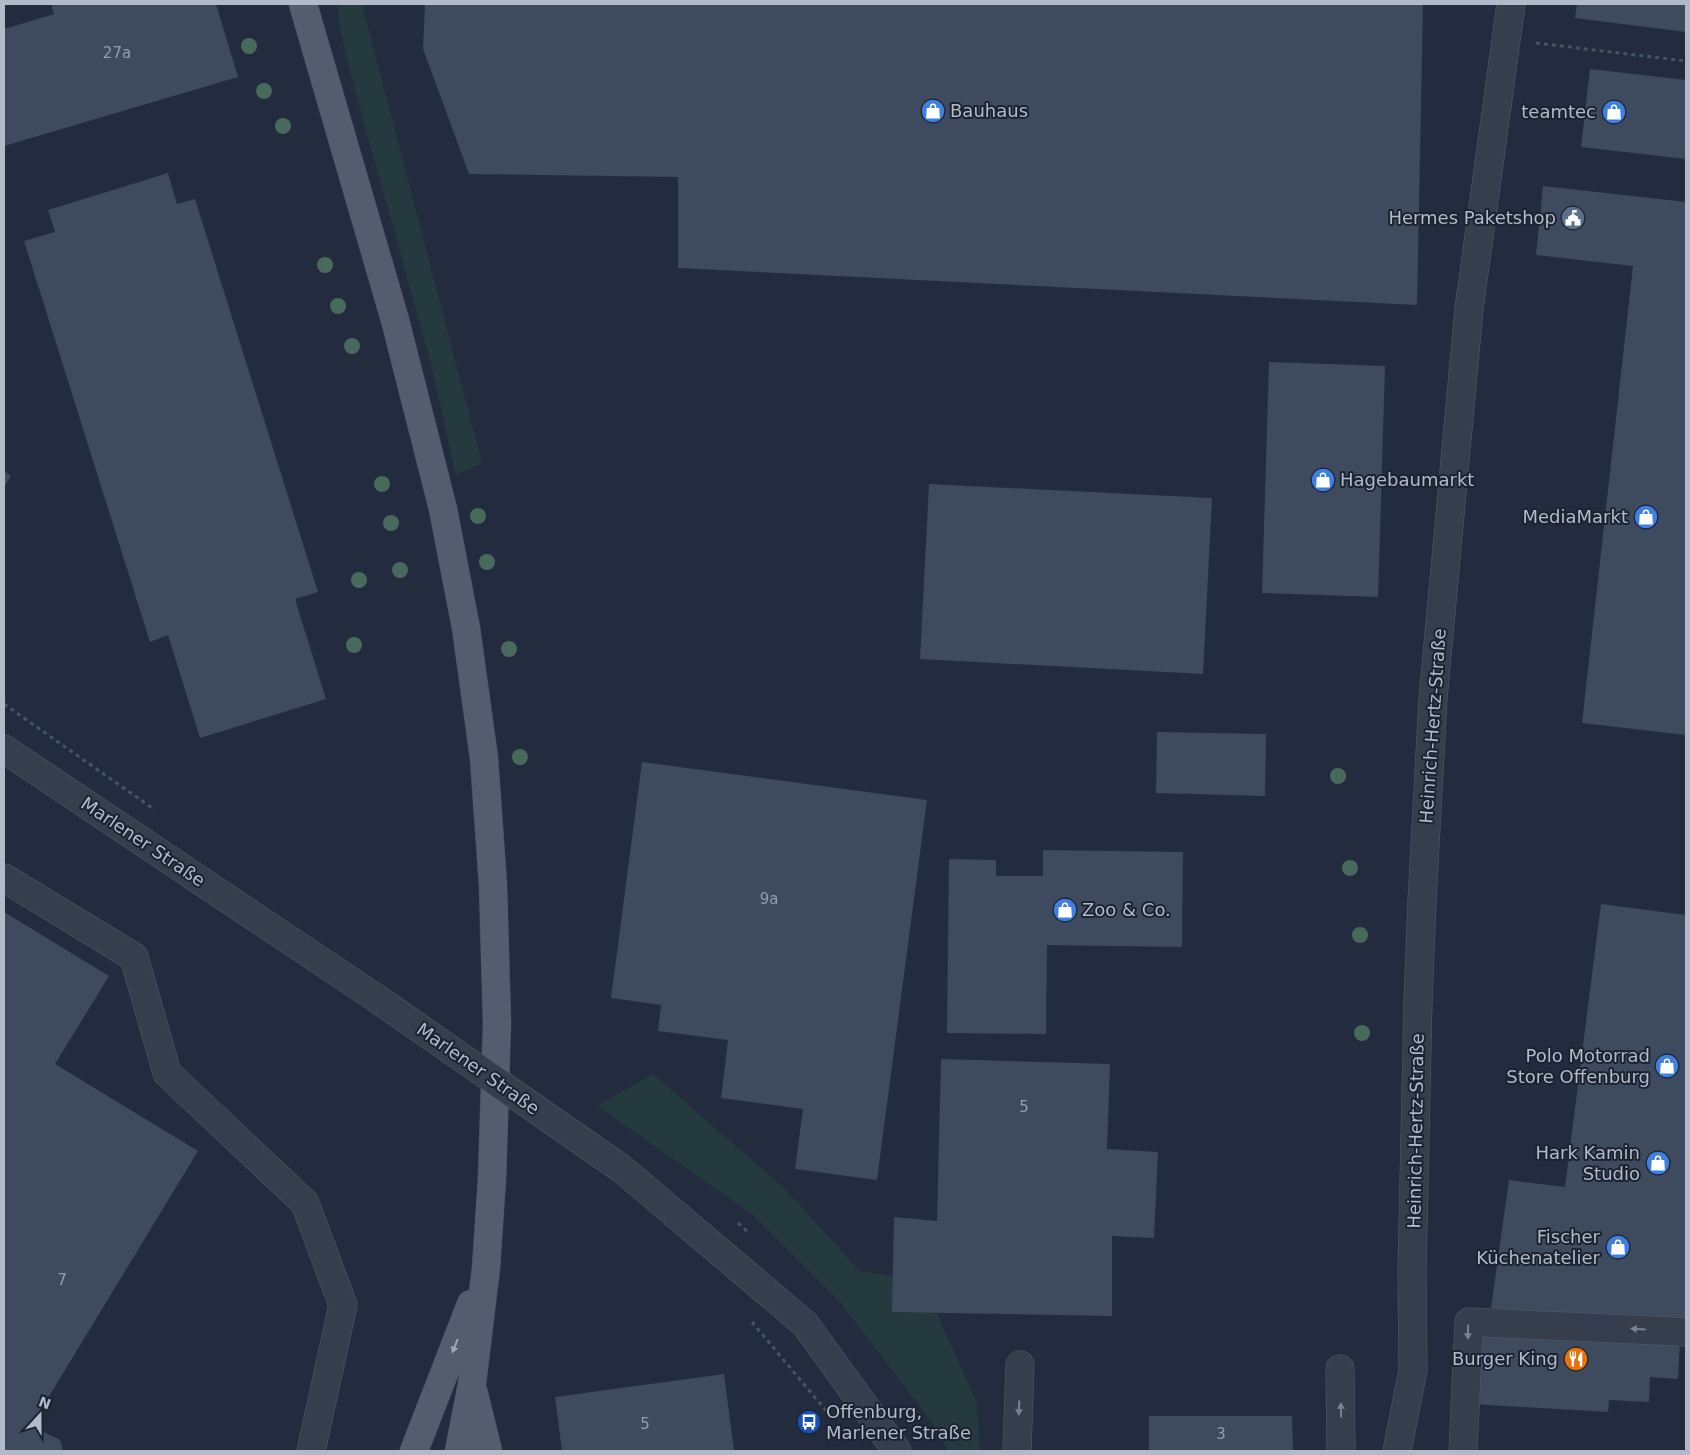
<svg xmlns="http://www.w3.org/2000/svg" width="1690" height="1455" font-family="'DejaVu Sans',sans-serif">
	<rect width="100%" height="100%" fill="#222c3e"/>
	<g fill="#243a3f">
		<polygon points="337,4 362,4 482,463 456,475 430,360 353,83 341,33"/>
		<polygon points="653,1074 784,1188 860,1271 893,1276 936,1312 976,1400 980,1451 948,1451 933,1424 840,1302 752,1214 597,1106"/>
	</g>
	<g fill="#3e4a5d">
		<polygon points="51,4 216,4 238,77 4,146 4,29 54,14"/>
		<polygon points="425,4 1423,4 1417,305 678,268 678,177 469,174 423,49"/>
		<polygon points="1577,4 1686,4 1686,32 1575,18"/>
		<polygon points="1590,69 1686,80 1686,159 1581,147"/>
		<polygon points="168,173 177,204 195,199 318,592 295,599 326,699 200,738 168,635 150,642 24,241 55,232 48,210"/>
		<polygon points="1543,186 1686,202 1686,735 1582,723 1633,266 1536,255"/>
		<polygon points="1269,362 1385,366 1378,597 1262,593"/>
		<polygon points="4,471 11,476 4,487"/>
		<polygon points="929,484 1212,498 1203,674 920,659"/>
		<polygon points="1157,732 1266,734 1265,796 1156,793"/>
		<polygon points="642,762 927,800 877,1180 795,1169 803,1109 721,1098 728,1040 658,1031 661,1005 611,998"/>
		<polygon points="1043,850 1183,852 1182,947 1047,945 1046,1034 947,1033 949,859 996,860 996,876 1043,876"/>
		<polygon points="1601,904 1686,915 1686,1319 1549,1315 1491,1308 1509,1180 1565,1187"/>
		<polygon points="4,912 109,976 55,1064 198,1151 31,1426 60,1440 63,1451 4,1451"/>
		<polygon points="941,1059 1110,1064 1107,1149 1158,1152 1154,1238 1112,1236 1112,1316 892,1312 894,1217 937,1221"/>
		<polygon points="1475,1330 1680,1341 1678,1379 1650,1377 1649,1402 1609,1400 1608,1412 1471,1404"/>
		<polygon points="724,1374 734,1451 562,1451 555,1397"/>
		<polygon points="1149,1416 1292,1416 1293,1451 1149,1451"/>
	</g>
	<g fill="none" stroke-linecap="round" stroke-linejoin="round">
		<g stroke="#545c6c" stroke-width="29">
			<g id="minor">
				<polyline points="4,749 376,998"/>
				<polyline points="4,878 134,957 167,1073 305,1203 343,1305 311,1451"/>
				<polyline points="622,1169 805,1324 897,1451"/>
				<polyline points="1340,1369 1341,1451"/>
				<polyline points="1017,1451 1020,1365"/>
				<polyline points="1397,1451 1413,1370 1412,1271 1418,1002 1422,901 1433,699 1469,309 1511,4"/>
				<polyline points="1463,1451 1469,1322 1686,1332"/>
			</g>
		</g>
		<g stroke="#3f4757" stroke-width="29">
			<g id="major">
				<polyline points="303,4 395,320 443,509 466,628 484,758 493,885 497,1023 492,1179 486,1268 472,1384 459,1451"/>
				<polyline points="474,1394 488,1451"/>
				<polyline points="414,1451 471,1304"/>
			</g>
		</g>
		<g stroke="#42575c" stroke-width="3" stroke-dasharray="4 4" stroke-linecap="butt">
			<polyline points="1536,43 1686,61"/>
			<polyline points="4,704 155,810"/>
			<polyline points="738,1223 748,1232"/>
			<polyline points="752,1322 833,1419"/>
		</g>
		<use href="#minor" stroke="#363e4e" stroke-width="28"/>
		<use href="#major" stroke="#545d6e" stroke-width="28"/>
		<g stroke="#545c6c" stroke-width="29" stroke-linecap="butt">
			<polyline id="minor-bridge" points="376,998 622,1169"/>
		</g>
		<use href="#minor-bridge" stroke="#363e4e" stroke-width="28"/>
	</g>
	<g fill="#486a5d">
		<circle cx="249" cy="46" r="8"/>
		<circle cx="264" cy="91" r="8"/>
		<circle cx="283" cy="126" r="8"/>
		<circle cx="325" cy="265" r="8"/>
		<circle cx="338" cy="306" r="8"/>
		<circle cx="352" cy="346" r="8"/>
		<circle cx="382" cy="484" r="8"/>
		<circle cx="478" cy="516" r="8"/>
		<circle cx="391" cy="523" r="8"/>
		<circle cx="487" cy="562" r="8"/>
		<circle cx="400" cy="570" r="8"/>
		<circle cx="359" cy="580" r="8"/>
		<circle cx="354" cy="645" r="8"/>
		<circle cx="509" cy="649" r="8"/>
		<circle cx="520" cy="757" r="8"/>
		<circle cx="1338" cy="776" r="8"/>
		<circle cx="1350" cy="868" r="8"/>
		<circle cx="1360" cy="935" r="8"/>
		<circle cx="1362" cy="1033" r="8"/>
	</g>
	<defs><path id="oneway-solid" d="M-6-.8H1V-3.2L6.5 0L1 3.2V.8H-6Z" transform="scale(1.25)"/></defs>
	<g fill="#7a8292">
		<use href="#oneway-solid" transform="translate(1638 1329) rotate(-177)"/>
		<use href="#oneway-solid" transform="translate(1468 1332) rotate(92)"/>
		<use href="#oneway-solid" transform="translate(1019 1408) rotate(92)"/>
		<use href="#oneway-solid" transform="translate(1341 1410) rotate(-91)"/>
	</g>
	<use fill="#9fa7b7" href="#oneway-solid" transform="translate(455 1346) rotate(111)"/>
	<defs>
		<g id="shop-disc" transform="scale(1.25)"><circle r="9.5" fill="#3f7fe0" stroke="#1b2333"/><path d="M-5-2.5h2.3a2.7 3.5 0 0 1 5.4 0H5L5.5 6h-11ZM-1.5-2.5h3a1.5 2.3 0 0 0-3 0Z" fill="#fff"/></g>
		<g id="civic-disc" transform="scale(1.25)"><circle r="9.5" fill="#5c6f8a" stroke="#1b2333"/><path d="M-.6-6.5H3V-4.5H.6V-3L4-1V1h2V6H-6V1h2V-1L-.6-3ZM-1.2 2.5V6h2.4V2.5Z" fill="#fff"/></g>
		<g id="restaurant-disc" transform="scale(1.25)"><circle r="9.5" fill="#e8710a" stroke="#1b2333"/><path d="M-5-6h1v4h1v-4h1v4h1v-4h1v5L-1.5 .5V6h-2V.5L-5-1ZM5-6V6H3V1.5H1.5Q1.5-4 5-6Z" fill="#fff"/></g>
		<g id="bus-disc" transform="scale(1.25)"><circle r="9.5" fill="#1a4fb4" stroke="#1b2333"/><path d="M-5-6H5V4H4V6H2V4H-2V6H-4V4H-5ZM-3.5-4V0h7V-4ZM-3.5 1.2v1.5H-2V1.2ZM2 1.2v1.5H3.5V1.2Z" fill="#fff"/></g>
	</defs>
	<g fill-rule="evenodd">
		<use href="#shop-disc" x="933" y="111"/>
		<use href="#shop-disc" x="1614" y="112"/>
		<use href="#civic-disc" x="1573" y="218"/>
		<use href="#shop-disc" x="1323" y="480"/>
		<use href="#shop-disc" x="1646" y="517"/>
		<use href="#shop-disc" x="1065" y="910"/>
		<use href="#shop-disc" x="1667" y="1066"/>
		<use href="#shop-disc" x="1658" y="1163"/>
		<use href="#shop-disc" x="1618" y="1247"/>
		<use href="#restaurant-disc" x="1576" y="1359"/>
		<use href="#bus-disc" x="809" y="1422"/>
	</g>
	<g text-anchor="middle" stroke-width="4" stroke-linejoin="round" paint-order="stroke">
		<g font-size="15" fill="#959dae">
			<text x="117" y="58">27a</text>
			<text x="769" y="904">9a</text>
			<text x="1024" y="1112">5</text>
			<text x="62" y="1285">7</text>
			<text x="645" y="1429">5</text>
			<text x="1221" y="1439">3</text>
		</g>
		<g font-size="18" fill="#b2b9c9" stroke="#1b2333" text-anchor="end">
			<text x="950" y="117" text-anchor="start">Bauhaus</text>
			<text x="1596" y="118">teamtec</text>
			<text x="1556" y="224">Hermes Paketshop</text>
			<text x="1340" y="486" text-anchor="start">Hagebaumarkt</text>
			<text x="1628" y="523">MediaMarkt</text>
			<text x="1082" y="916" text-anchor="start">Zoo &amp; Co.</text>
			<text x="1650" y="1062">Polo Motorrad<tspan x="1650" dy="21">Store Offenburg</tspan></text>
			<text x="1640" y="1159">Hark Kamin<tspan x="1640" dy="21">Studio</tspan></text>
			<text x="1600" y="1243">Fischer<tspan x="1600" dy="21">Küchenatelier</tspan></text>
			<text x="1558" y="1365">Burger King</text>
			<text x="826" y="1418" text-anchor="start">Offenburg,<tspan x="826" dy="21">Marlener Straße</tspan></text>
		</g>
		<g font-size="18" fill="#b2b9c9" stroke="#1b2333">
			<text transform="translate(1433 726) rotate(-86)" y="6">Heinrich-Hertz-Straße</text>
			<text transform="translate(143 842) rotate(34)" y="6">Marlener Straße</text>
			<text transform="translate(478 1069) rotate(35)" y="6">Marlener Straße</text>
			<text transform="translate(1416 1131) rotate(-89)" y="6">Heinrich-Hertz-Straße</text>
		</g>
	</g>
	<rect width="1690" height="1455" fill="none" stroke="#b2b9c9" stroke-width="10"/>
	<g transform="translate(40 1415) rotate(21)" stroke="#1b2333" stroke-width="4" paint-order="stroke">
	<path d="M0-4L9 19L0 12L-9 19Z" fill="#b2b9c9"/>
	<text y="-8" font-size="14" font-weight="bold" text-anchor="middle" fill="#b2b9c9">N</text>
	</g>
</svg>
